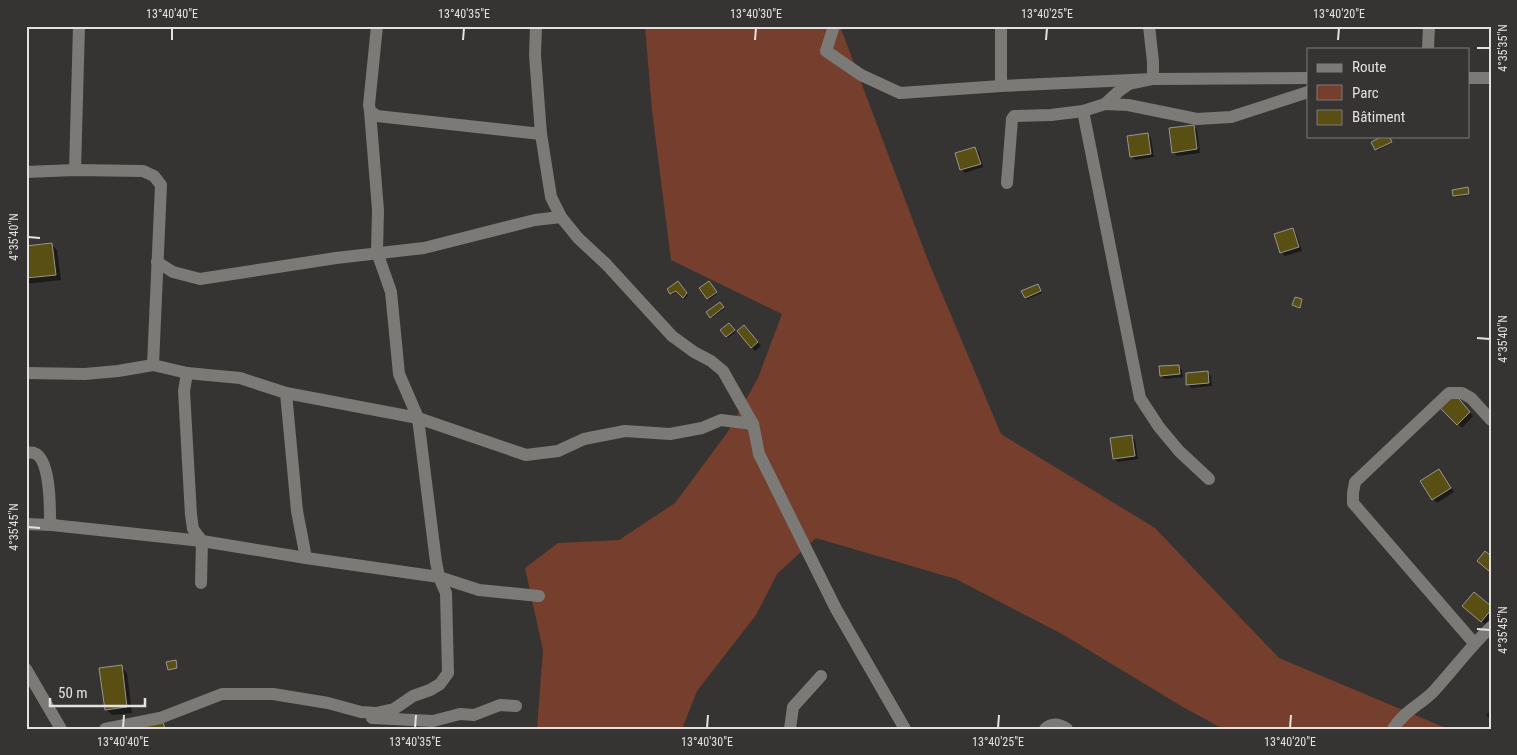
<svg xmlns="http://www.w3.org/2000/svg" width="1517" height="755" font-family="'Roboto Condensed',sans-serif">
	<rect width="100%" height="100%" fill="#363432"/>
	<polygon fill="#763e2c" points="645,26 840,26 927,258 1001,434 1155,528 1279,658 1448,729 1223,729 1183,707 1062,634 956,579 816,538 777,574 756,615 697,691 682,729 537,729 543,650 525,568 558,543 619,540 675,503 727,433 758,378 782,314 671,260 652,110"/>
	<g fill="#0007">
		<polygon points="1194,126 1197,130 1200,153 1177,156 1173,152"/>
		<polygon points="1147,134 1151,138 1154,157 1135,160 1132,156"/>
		<polygon points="1389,137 1392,143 1377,151 1376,149"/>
		<polygon points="975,149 979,152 983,167 965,173 961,169"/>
		<polygon points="1468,189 1470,195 1456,197 1455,196"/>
		<polygon points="1292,230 1296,233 1302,251 1285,256 1281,252"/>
		<polygon points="51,244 57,250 61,280 26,284 26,247"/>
		<polygon points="709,282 717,294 709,300 700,289"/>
		<polygon points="678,283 688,295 685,299 678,291 672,295 671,293"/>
		<polygon points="1039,287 1042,293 1027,299 1026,298"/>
		<polygon points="720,303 724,309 712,318 708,313"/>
		<polygon points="729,325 736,332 728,338 722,331"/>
		<polygon points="748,330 761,346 755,351 738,331"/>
		<polygon points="1179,366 1182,370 1183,377 1164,379 1161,375"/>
		<polygon points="1207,373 1211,376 1212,386 1191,388 1188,384"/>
		<polygon points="1453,393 1473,416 1462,428 1436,402"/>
		<polygon points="1131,436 1135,440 1138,459 1118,462 1114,459"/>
		<polygon points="1439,471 1454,492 1437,503 1433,499"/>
		<polygon points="1491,608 1491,618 1485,624 1468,609"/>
		<polygon points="121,667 127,673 132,713 112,715 106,709"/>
		<polygon points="1491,710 1491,720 1486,715"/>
	</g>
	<g fill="#594f12" stroke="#969693">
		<polygon points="1194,125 1197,149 1172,153 1169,128"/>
		<polygon points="1148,133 1151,154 1130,157 1127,136"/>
		<polygon points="1383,136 1389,136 1392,142 1375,150 1371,142"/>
		<polygon points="975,147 981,164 960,170 955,153"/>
		<polygon points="1468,187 1469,194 1453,196 1452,190"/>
		<polygon points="1293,228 1299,247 1280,253 1274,234"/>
		<polygon points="52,243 56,275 26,278 26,246"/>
		<polygon points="678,281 687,293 683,298 676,291 670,294 667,289"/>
		<polygon points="709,281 717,292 707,299 699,288"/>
		<polygon points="1038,284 1041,291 1025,298 1021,291"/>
		<polygon points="1295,297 1302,299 1300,308 1292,305"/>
		<polygon points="720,302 724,307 710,318 706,312"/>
		<polygon points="729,323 735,330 726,337 720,330"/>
		<polygon points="744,325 758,342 751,348 737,331"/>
		<polygon points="1179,365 1180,374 1160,376 1159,366"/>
		<polygon points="1208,371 1209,383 1186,385 1186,373"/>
		<polygon points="1450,388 1470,412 1457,425 1434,402"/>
		<polygon points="1132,435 1135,456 1113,459 1110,438"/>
		<polygon points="1439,469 1451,488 1432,500 1420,481"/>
		<polygon points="1485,551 1491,556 1491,570 1489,571 1477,561"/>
		<polygon points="1474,592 1491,606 1491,610 1481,622 1462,606"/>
		<polygon points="176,660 177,668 168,670 166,662"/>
		<polygon points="122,665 127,707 105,710 99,668"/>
		<polygon points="161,715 165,729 143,729 141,719"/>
	</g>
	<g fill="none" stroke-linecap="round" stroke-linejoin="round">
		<g stroke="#7b7a77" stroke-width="12">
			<polyline points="377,26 369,105 370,111 377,116 541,134"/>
			<polyline points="536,26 535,55 541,134 551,197 561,217 578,238 606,264 672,336 694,352 711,361 723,371 753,424 759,454 836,609 905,729"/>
			<polyline points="834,26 826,51 861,75 900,93 1001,86 1153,79 1308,78"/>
			<polyline points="1001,26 1001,86"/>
			<polyline points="1428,49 1429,26"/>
			<polyline points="1468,78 1491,78"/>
			<polyline points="1105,104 1118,92 1129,84 1153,79 1153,62 1149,26"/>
			<polyline points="1083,111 1140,398 1159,427 1179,451 1209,479"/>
			<polyline points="75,170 79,26"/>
			<polyline points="26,172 75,170 143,171 154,176 161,185 153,365"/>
			<polyline points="1007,183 1012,119 1014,116 1051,115 1083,111 1105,104 1128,105 1197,119 1231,117 1308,92"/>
			<polyline points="157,262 173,272 200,279 336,258 424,248 535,220 561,217"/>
			<polyline points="26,373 85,374 118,371 153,365 187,373 240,378 286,393 418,418 526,455 558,451 584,439 625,431 670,434 702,428 721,420 753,424"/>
			<polyline points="187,373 184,391 191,515 193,529 202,541 201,583"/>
			<polyline points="286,393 297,511 306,558"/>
			<path d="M26 453C29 453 32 452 34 453 50 458 50 505 50 519L52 525"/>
			<polyline points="26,524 52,525 202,541 306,558 439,577 479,590 539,596"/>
			<polyline points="1474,643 1353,503 1353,493 1355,482 1449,393 1462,393 1471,398 1491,420"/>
			<polyline points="26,669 61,729"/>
			<polyline points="372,718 433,721 460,714 474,715 500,705 516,706"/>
			<polyline points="105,729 160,718 222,694 273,694 328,703 361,712 376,713 394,709 413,696 430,690 440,684 448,673 446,593 439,577 436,562 418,418 399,374 391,292 377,252 378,210 370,111"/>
			<polyline points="790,729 793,707 821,676"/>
			<path d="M1045 729C1052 722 1060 724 1067 729"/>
			<path d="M1393 729C1404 711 1420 705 1433 692 1453 670 1470 647 1491 627"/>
		</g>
	</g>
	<path fill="none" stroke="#e3e2e1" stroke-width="2" d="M172 40V28M463 40 464 28M755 40 756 28M1046 40 1047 28M1338 40 1339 28M1477 48H1490M28 237 40 238M1477 338 1490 339M28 527 40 528M1477 629 1490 630M123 728 124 715M415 728 416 715M707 728 708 715M998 728 999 715M1290 728 1291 715"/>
	<rect width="1517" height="755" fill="none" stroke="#363432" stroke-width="55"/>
	<rect x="1307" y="48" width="162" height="90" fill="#363432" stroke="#7b7a78"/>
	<rect x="1317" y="64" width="25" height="8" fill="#7b7a77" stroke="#7b7a78"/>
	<text x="1352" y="72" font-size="15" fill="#e3e2e1">Route</text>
	<rect x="1317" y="85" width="25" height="15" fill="#763e2c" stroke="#7b7a78"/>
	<text x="1352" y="98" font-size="15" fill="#e3e2e1">Parc</text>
	<rect x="1317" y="110" width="25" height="15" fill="#594f12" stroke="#7b7a78"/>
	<text x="1352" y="122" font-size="15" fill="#e3e2e1">Bâtiment</text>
	<path d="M50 698v8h95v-8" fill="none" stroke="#e3e2e1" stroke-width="2.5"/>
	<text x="58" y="698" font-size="15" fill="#e3e2e1" stroke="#363432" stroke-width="4" paint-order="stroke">50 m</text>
	<rect x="28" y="28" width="1462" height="700" fill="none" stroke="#e3e2e1" stroke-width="2"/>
	<g font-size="12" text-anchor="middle" fill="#e3e2e1">
		<text x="172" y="18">13°40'40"E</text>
		<text x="464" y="18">13°40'35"E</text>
		<text x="756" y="18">13°40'30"E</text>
		<text x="1047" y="18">13°40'25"E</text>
		<text x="1339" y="18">13°40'20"E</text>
		<text transform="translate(1503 48) rotate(-90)" y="4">4°35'35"N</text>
		<text transform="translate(14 237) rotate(-90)" y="4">4°35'40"N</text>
		<text transform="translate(1503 339) rotate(-90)" y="4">4°35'40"N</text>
		<text transform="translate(14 527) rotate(-90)" y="4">4°35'45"N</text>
		<text transform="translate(1503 630) rotate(-90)" y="4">4°35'45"N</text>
		<text x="123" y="746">13°40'40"E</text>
		<text x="415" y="746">13°40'35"E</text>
		<text x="707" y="746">13°40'30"E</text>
		<text x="998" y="746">13°40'25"E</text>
		<text x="1290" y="746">13°40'20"E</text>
	</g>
</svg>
